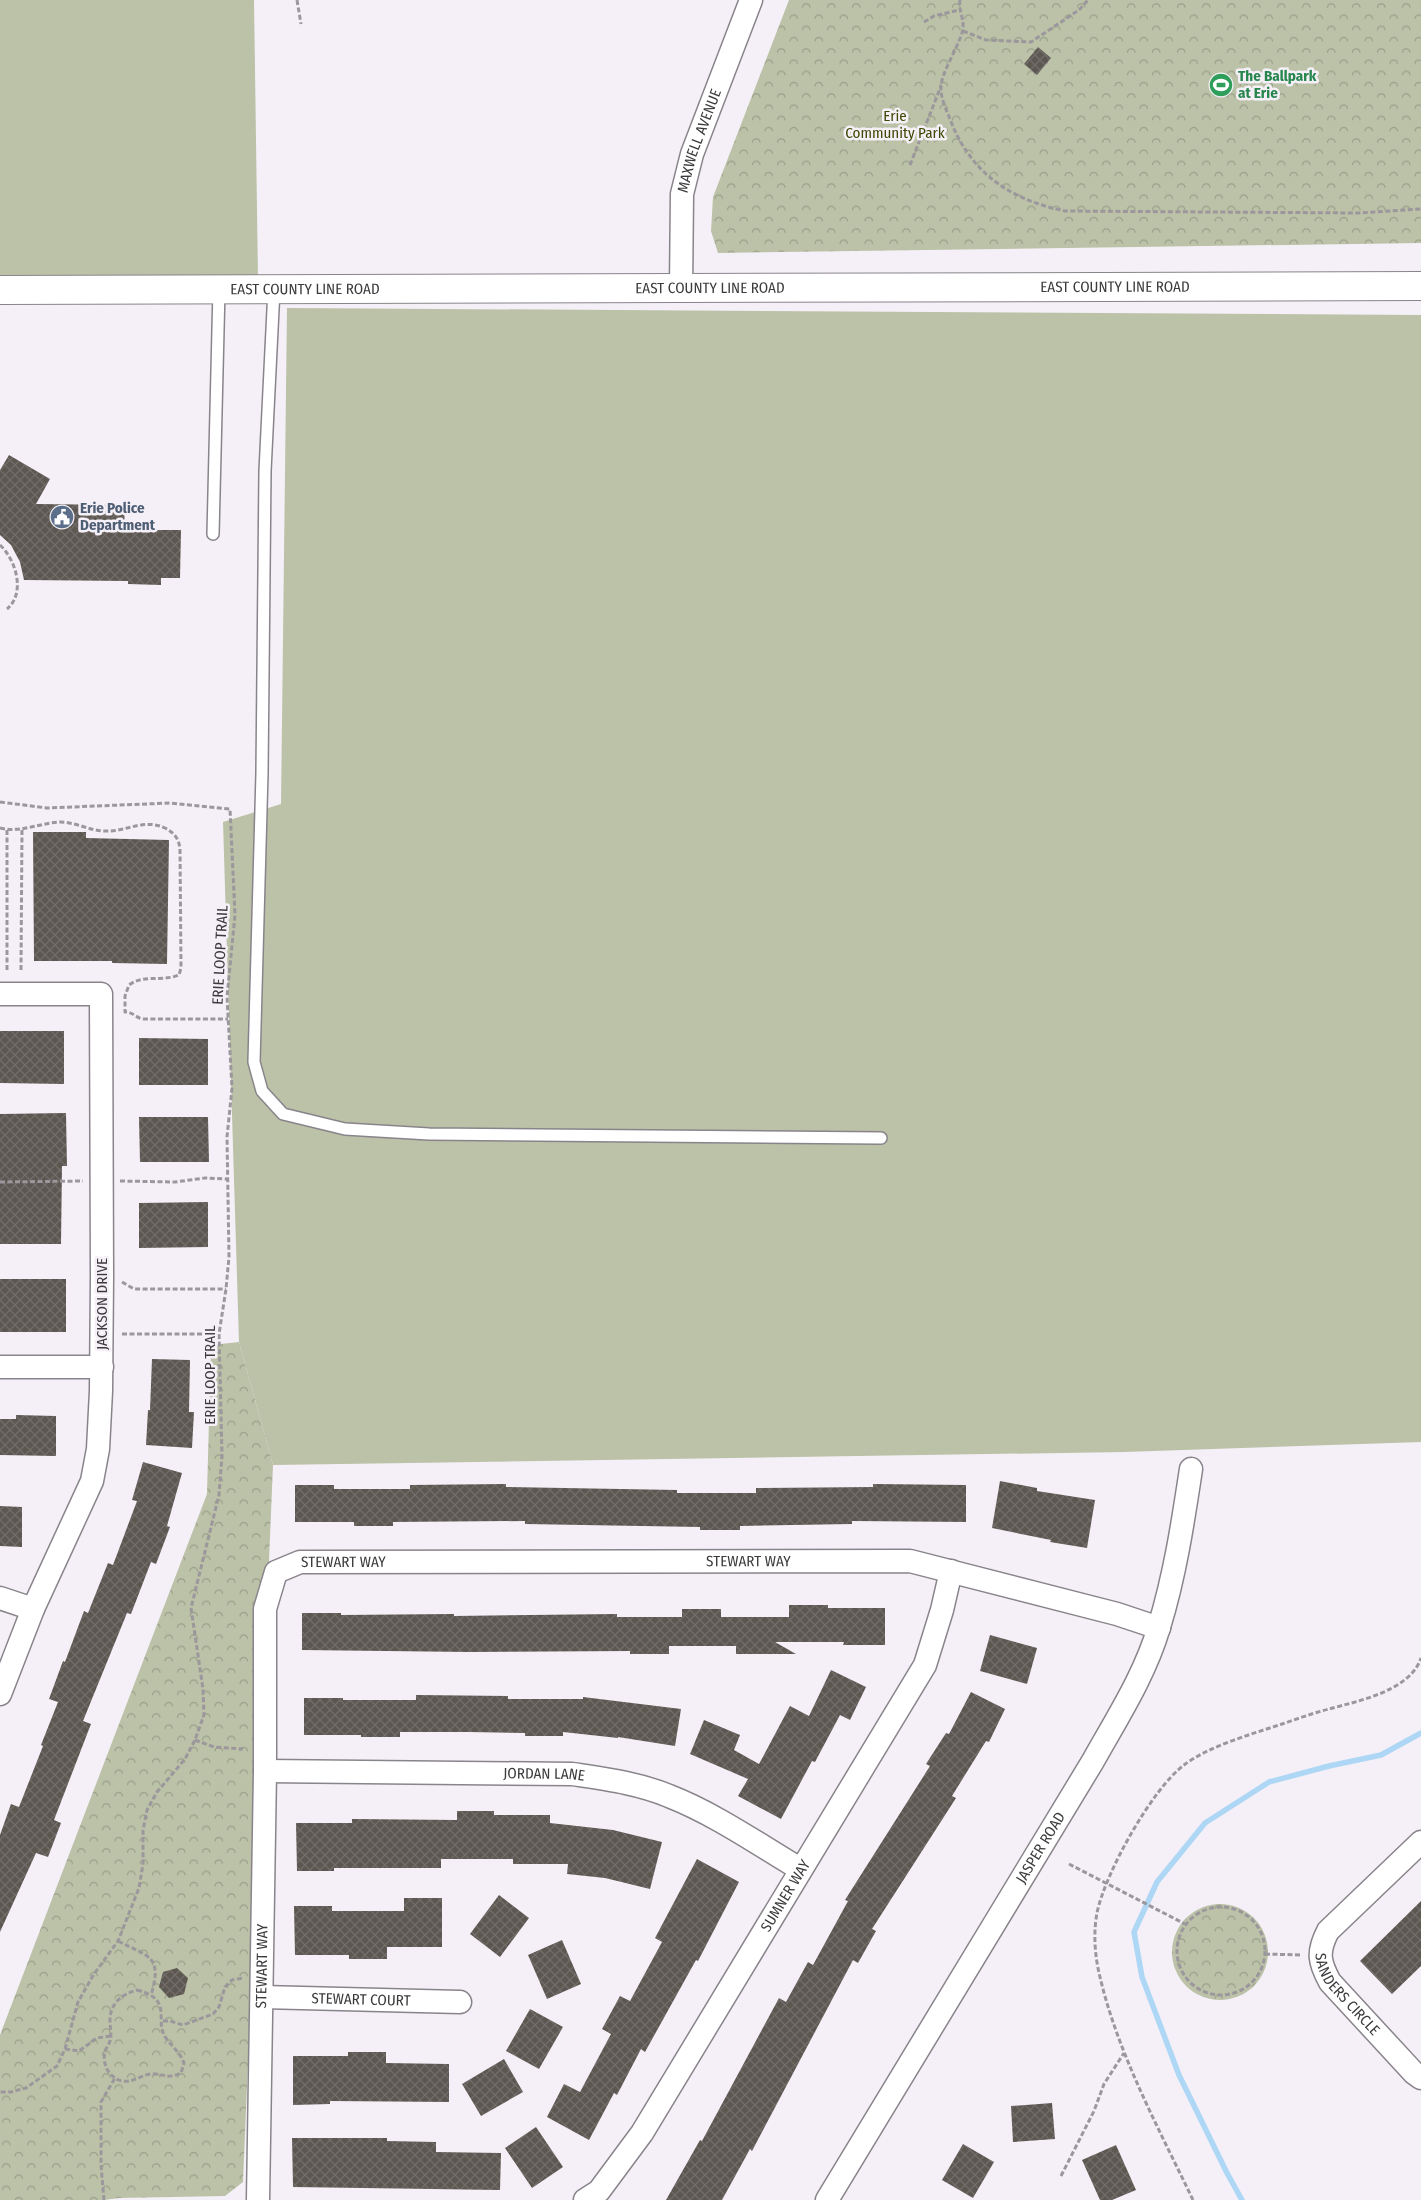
<svg xmlns="http://www.w3.org/2000/svg" width="1421" height="2200" font-family="'Fira Sans Condensed',sans-serif">
	<defs>
		<pattern id="park-crowns" width="20" height="18" patternUnits="userSpaceOnUse" patternTransform="scale(1.25)"><rect width="20" height="18" fill="#bbc2a7"/><path d="M2 6a3 3 0 1 1 6 0M12 15a3 3 0 1 1 6 0" fill="none" stroke="#999f89"/></pattern>
		<pattern id="building-cross-hatch" width="8" height="8" patternUnits="userSpaceOnUse" patternTransform="scale(1.25)"><rect width="8" height="8" fill="#5d5752"/><path d="M0 0l8 8M0 8l8-8" fill="none" stroke="#726d69"/></pattern>
	</defs>
	<rect width="100%" height="100%" fill="#f5f0f7"/>
	<g fill="#bbc2a7">
		<polygon points="0,0 254,0 258,279 0,285"/>
		<polygon points="287,308 1421,315 1421,1442 1124,1452 273,1465 239,1342 223,822 281,804"/>
	</g>
	<g fill="url(#park-crowns)">
		<polygon points="789,0 1421,0 1421,243 718,253 711,231 713,197"/>
		<polygon points="239,1342 273,1465 243,2182 225,2196 119,2198 104,2200 0,2200 0,2035 207,1494 211,1345"/>
		<circle cx="1220" cy="1952" r="48"/>
	</g>
	<g fill="none" stroke-linecap="round" stroke-linejoin="round">
		<polyline stroke="#add7f5" stroke-width="5.5" points="1242,2200 1227,2173 1179,2075 1142,1977 1134,1932 1157,1882 1205,1823 1269,1782 1329,1766 1381,1755 1421,1733"/>
	</g>
	<g fill="url(#building-cross-hatch)">
		<polygon points="1038,47 1051,58 1037,75 1024,64"/>
		<polygon points="9,455 50,479 36,504 125,505 124,530 181,530 180,578 161,578 161,585 128,584 128,581 24,580 20,562 11,545 0,535 0,470"/>
		<polygon points="33,832 86,832 86,838 169,840 167,964 112,963 112,961 34,961"/>
		<polygon points="0,1031 64,1031 64,1084 0,1083"/>
		<polygon points="139,1038 208,1039 208,1085 139,1085"/>
		<polygon points="66,1113 67,1166 62,1166 61,1244 0,1244 0,1114"/>
		<polygon points="139,1117 208,1117 209,1162 140,1162"/>
		<polygon points="208,1202 208,1247 139,1248 139,1203"/>
		<rect x="0" y="1279" width="66" height="53"/>
		<polygon points="152,1359 190,1360 189,1412 194,1412 192,1448 146,1445 148,1410 150,1410"/>
		<polygon points="16,1415 56,1416 56,1456 0,1455 0,1419 16,1419"/>
		<polygon points="143,1462 182,1473 167,1526 170,1527 156,1564 151,1562 131,1614 127,1613 83,1721 91,1724 54,1820 61,1823 48,1857 36,1853 0,1932 0,1835 11,1804 19,1807 43,1746 41,1745 58,1702 49,1699 63,1661 65,1662 84,1611 88,1613 108,1563 113,1565 137,1501 132,1500"/>
		<polygon points="1000,1481 1037,1488 1037,1491 1095,1500 1087,1548 1050,1542 1051,1540 992,1528"/>
		<polygon points="506,1484 506,1487 677,1490 677,1493 756,1493 756,1488 873,1487 873,1484 966,1485 966,1522 852,1521 852,1524 740,1526 740,1530 700,1530 700,1527 525,1524 525,1521 393,1522 393,1526 354,1526 354,1522 295,1522 295,1485 334,1485 334,1489 410,1489 410,1485"/>
		<polygon points="0,1506 22,1507 22,1547 0,1546"/>
		<polygon points="789,1605 828,1605 828,1608 885,1608 885,1645 843,1645 844,1642 775,1642 796,1654 736,1654 736,1646 669,1646 669,1654 630,1654 630,1651 469,1652 302,1650 302,1613 341,1613 341,1615 454,1614 454,1616 617,1614 617,1617 682,1617 682,1609 721,1609 721,1617 789,1617"/>
		<polygon points="990,1635 1037,1648 1027,1684 980,1671"/>
		<polygon points="831,1670 866,1687 850,1720 840,1715 815,1762 812,1761 781,1819 738,1796 748,1779 690,1754 704,1720 740,1735 734,1750 759,1764 790,1706 809,1716"/>
		<polygon points="971,1692 1005,1709 989,1742 986,1741 952,1796 956,1798 872,1929 876,1931 858,1963 853,1960 752,2151 750,2149 722,2200 666,2200 700,2140 702,2141 779,1998 786,2002 808,1962 813,1965 848,1901 845,1900 930,1766 926,1764 946,1733 949,1734"/>
		<polygon points="416,1695 508,1696 508,1699 583,1699 583,1697 681,1709 675,1746 618,1737 618,1738 563,1732 563,1736 525,1736 525,1733 469,1732 400,1732 400,1737 361,1737 361,1735 304,1735 304,1698 343,1698 343,1700 416,1700"/>
		<polygon points="457,1811 494,1811 494,1815 550,1815 550,1823 613,1830 662,1842 650,1889 605,1878 567,1874 568,1864 513,1864 513,1859 441,1859 441,1868 334,1868 334,1871 297,1871 296,1823 352,1823 352,1819 457,1820"/>
		<polygon points="697,1859 739,1882 698,1961 696,1960 645,2052 641,2049 617,2095 614,2093 589,2140 547,2117 564,2084 580,2092 611,2034 602,2029 620,1996 630,2001 662,1942 655,1938"/>
		<polygon points="499,1895 529,1918 500,1957 470,1934"/>
		<polygon points="404,1898 442,1898 442,1947 387,1947 387,1959 349,1959 349,1955 295,1955 294,1906 332,1906 332,1911 404,1911"/>
		<polygon points="1421,1901 1421,1966 1392,1994 1360,1961"/>
		<polygon points="562,1940 581,1984 547,1999 528,1955"/>
		<polygon points="177,1968 188,1978 184,1994 169,1998 159,1987 163,1972"/>
		<polygon points="530,2009 563,2027 539,2069 506,2051"/>
		<polygon points="348,2052 386,2052 386,2063 449,2064 449,2102 330,2101 330,2104 293,2105 293,2056 348,2056"/>
		<polygon points="504,2059 523,2092 481,2116 462,2084"/>
		<polygon points="1052,2103 1055,2139 1013,2142 1011,2106"/>
		<polygon points="536,2127 563,2167 532,2188 505,2148"/>
		<polygon points="292,2138 387,2138 387,2141 436,2142 436,2152 501,2153 500,2190 293,2187"/>
		<polygon points="963,2144 994,2162 973,2198 942,2180"/>
		<polygon points="1116,2145 1136,2190 1112,2200 1100,2200 1082,2160"/>
	</g>
	<g fill="none" stroke-linecap="round" stroke-linejoin="round">
		<g stroke="#89848b" stroke-width="14">
			<g id="service">
				<polyline points="274,289 265,471 262,773 254,1062 262,1091 283,1114 345,1129 429,1134 881,1138"/>
				<polyline points="213,534 219,289"/>
			</g>
		</g>
		<g stroke="#89848b" stroke-width="25">
			<g id="minor">
				<path id="s1" d="M681 289 682 194 692 154 751 0"/>
				<polyline points="0,994 101,994 102,1277 101,1391 98,1449 92,1481 33,1609 0,1694"/>
				<polyline points="0,1367 102,1367"/>
				<polyline points="0,1598 33,1609"/>
				<path id="s2" d="M265 1771 572 1774C605 1779 638 1783 669 1796 715 1814 758 1844 800 1869"/>
				<path id="s3" d="M1421 1842 1328 1931C1317 1952 1319 1962 1330 1982L1414 2073 1421 2078"/>
				<path id="s4" d="M262 1997 460 2002"/>
				<path id="s5" d="M258 2200 265 1771V1609L276 1572 300 1562 910 1561 1117 1614 1159 1628"/>
				<path id="s6" d="M585 2200 599 2191 642 2133 925 1665 942 1610 951 1571"/>
				<path id="s7" d="M827 2200 1093 1761C1117 1718 1145 1675 1159 1627 1175 1575 1183 1522 1191 1469"/>
			</g>
		</g>
		<g stroke="#89848b" stroke-width="30">
			<g id="secondary">
				<path id="s8" d="M0 290 1421 286"/>
			</g>
		</g>
		<g stroke="#9b979c" stroke-width="3" stroke-dasharray="5 2.5" stroke-linecap="butt">
			<polyline points="297,0 301,24"/>
			<path d="M960 0C958 12 966 20 962 33 958 47 942 72 941 86 940 97 946 109 950 119 970 173 1011 200 1065 211L1358 213 1421 209"/>
			<polyline points="924,22 934,16 959,10"/>
			<polyline points="963,31 986,40 1031,42 1079,10 1088,0"/>
			<polyline points="910,165 941,86"/>
			<path d="M0 545C16 560 26 593 7 609"/>
			<polyline points="0,802 47,808 170,803 230,809 235,915 227,997 232,1088 227,1137 229,1257 226,1289 219,1334 222,1456 219,1495 191,1608 203,1689 204,1715 195,1740 185,1759 157,1792 147,1810 143,1830 143,1864 139,1888 118,1941 94,1974 78,2002 65,2049 57,2066 26,2088 11,2092 0,2092"/>
			<path d="M0 828C21 833 40 823 60 822 76 822 90 831 105 831 127 832 143 818 165 828 174 833 178 837 180 848L181 968 179 975C162 982 144 974 129 985L125 996V1012C133 1012 136 1018 143 1019H228"/>
			<polyline points="7,830 7,970"/>
			<polyline points="21,970 22,830"/>
			<polyline points="120,1181 175,1182 205,1178 227,1179"/>
			<polyline points="0,1182 83,1181"/>
			<polyline points="122,1282 134,1289 226,1289"/>
			<polyline points="122,1334 219,1334"/>
			<polyline points="195,1740 214,1747 243,1749"/>
			<polyline points="1069,1864 1185,1924"/>
			<circle cx="1221" cy="1951" r="44"/>
			<path d="M118 1941C149 1957 163 1956 151 1995"/>
			<polyline points="1265,1954 1302,1955"/>
			<path d="M137 1990C175 2000 153 2020 166 2038 172 2047 180 2052 184 2063L181 2073C166 2080 164 2073 151 2074 141 2075 133 2083 122 2081 108 2078 102 2063 105 2051 107 2047 109 2044 110 2041 112 2035 110 2027 110 2022 109 2004 122 1994 137 1990Z"/>
			<polyline points="163,2021 170,2021 183,2025 213,2014 219,2007 225,1987 232,1980 243,1978"/>
			<polyline points="65,2049 79,2051 97,2038 111,2036"/>
			<polyline points="1061,2176 1094,2111 1104,2084 1124,2053"/>
			<polyline points="104,2200 101,2165 101,2102 115,2078"/>
			<path d="M1193 2200C1159 2129 1118 2054 1100 1977 1095 1957 1093 1934 1097 1913 1105 1873 1152 1789 1184 1765 1209 1746 1252 1734 1282 1724 1297 1719 1313 1713 1329 1709 1358 1701 1410 1691 1421 1658"/>
		</g>
		<use href="#service" stroke="#fff" stroke-width="11"/>
		<use href="#minor" stroke="#fff" stroke-width="22"/>
		<use href="#secondary" stroke="#fff" stroke-width="28"/>
	</g>
	<defs>
		<g id="stadium-disc" transform="scale(1.25)"><circle r="9.5" fill="#2e9e5b" stroke="#f5f0f7"/><path d="M0-5a6.5 5 0 1 0 0 10a6.5 5 0 1 0 0-10ZM-3.5-1.8h7v3.6h-7Z" fill="#fff"/></g>
		<g id="civic-disc" transform="scale(1.25)"><circle r="9.5" fill="#5c6f8a" stroke="#f5f0f7"/><path d="M-.6-6.5H3V-4.5H.6V-3L4-1V1h2V6H-6V1h2V-1L-.6-3ZM-1.2 2.5V6h2.4V2.5Z" fill="#fff"/></g>
	</defs>
	<g fill-rule="evenodd">
		<use href="#stadium-disc" x="1221" y="85"/>
		<use href="#civic-disc" x="62" y="517"/>
	</g>
	<g text-anchor="middle" stroke-width="5" stroke-linejoin="round" paint-order="stroke">
		<g font-size="15" font-weight="bold" fill="#27864d" stroke="#f5f0f7" text-anchor="start">
			<text x="1238" y="81">The Ballpark<tspan x="1238" dy="17">at Erie</tspan></text>
		</g>
		<g font-size="15" fill="#3c4700" stroke="#f5f0f7">
			<text x="895" y="121">Erie<tspan x="895" dy="17">Community Park</tspan></text>
		</g>
		<g font-size="15" fill="#3c3a3d" stroke="#f5f0f7">
			<text dy="5" stroke="none"><textPath href="#s1" startOffset="151">MAXWELL AVENUE</textPath></text>
			<text dy="5" stroke="none"><textPath href="#s8" startOffset="1115">EAST COUNTY LINE ROAD</textPath></text>
			<text dy="5" stroke="none"><textPath href="#s8" startOffset="305">EAST COUNTY LINE ROAD</textPath></text>
			<text dy="5" stroke="none"><textPath href="#s8" startOffset="710">EAST COUNTY LINE ROAD</textPath></text>
			<text transform="translate(220 955) rotate(-87)" y="5">ERIE LOOP TRAIL</text>
			<text transform="translate(102 1304) rotate(-90)" y="5">JACKSON DRIVE</text>
			<text transform="translate(210 1375) rotate(-90)" y="5">ERIE LOOP TRAIL</text>
			<text dy="5" stroke="none"><textPath href="#s5" startOffset="1104">STEWART WAY</textPath></text>
			<text dy="5" stroke="none"><textPath href="#s5" startOffset="699">STEWART WAY</textPath></text>
			<text dy="5" stroke="none"><textPath href="#s2" startOffset="279">JORDAN LANE</textPath></text>
			<text dy="5" stroke="none"><textPath href="#s7" startOffset="412">JASPER ROAD</textPath></text>
			<text dy="5" stroke="none"><textPath href="#s6" startOffset="366">SUMNER WAY</textPath></text>
			<text dy="5" stroke="none"><textPath href="#s5" startOffset="234">STEWART WAY</textPath></text>
			<text dy="5" stroke="none"><textPath href="#s3" startOffset="202">SANDERS CIRCLE</textPath></text>
			<text dy="5" stroke="none"><textPath href="#s4" startOffset="99">STEWART COURT</textPath></text>
		</g>
		<g font-size="15" font-weight="bold" fill="#4e5e75" stroke="#f5f0f7" text-anchor="start">
			<text x="80" y="513">Erie Police<tspan x="80" dy="17">Department</tspan></text>
		</g>
	</g>
</svg>
